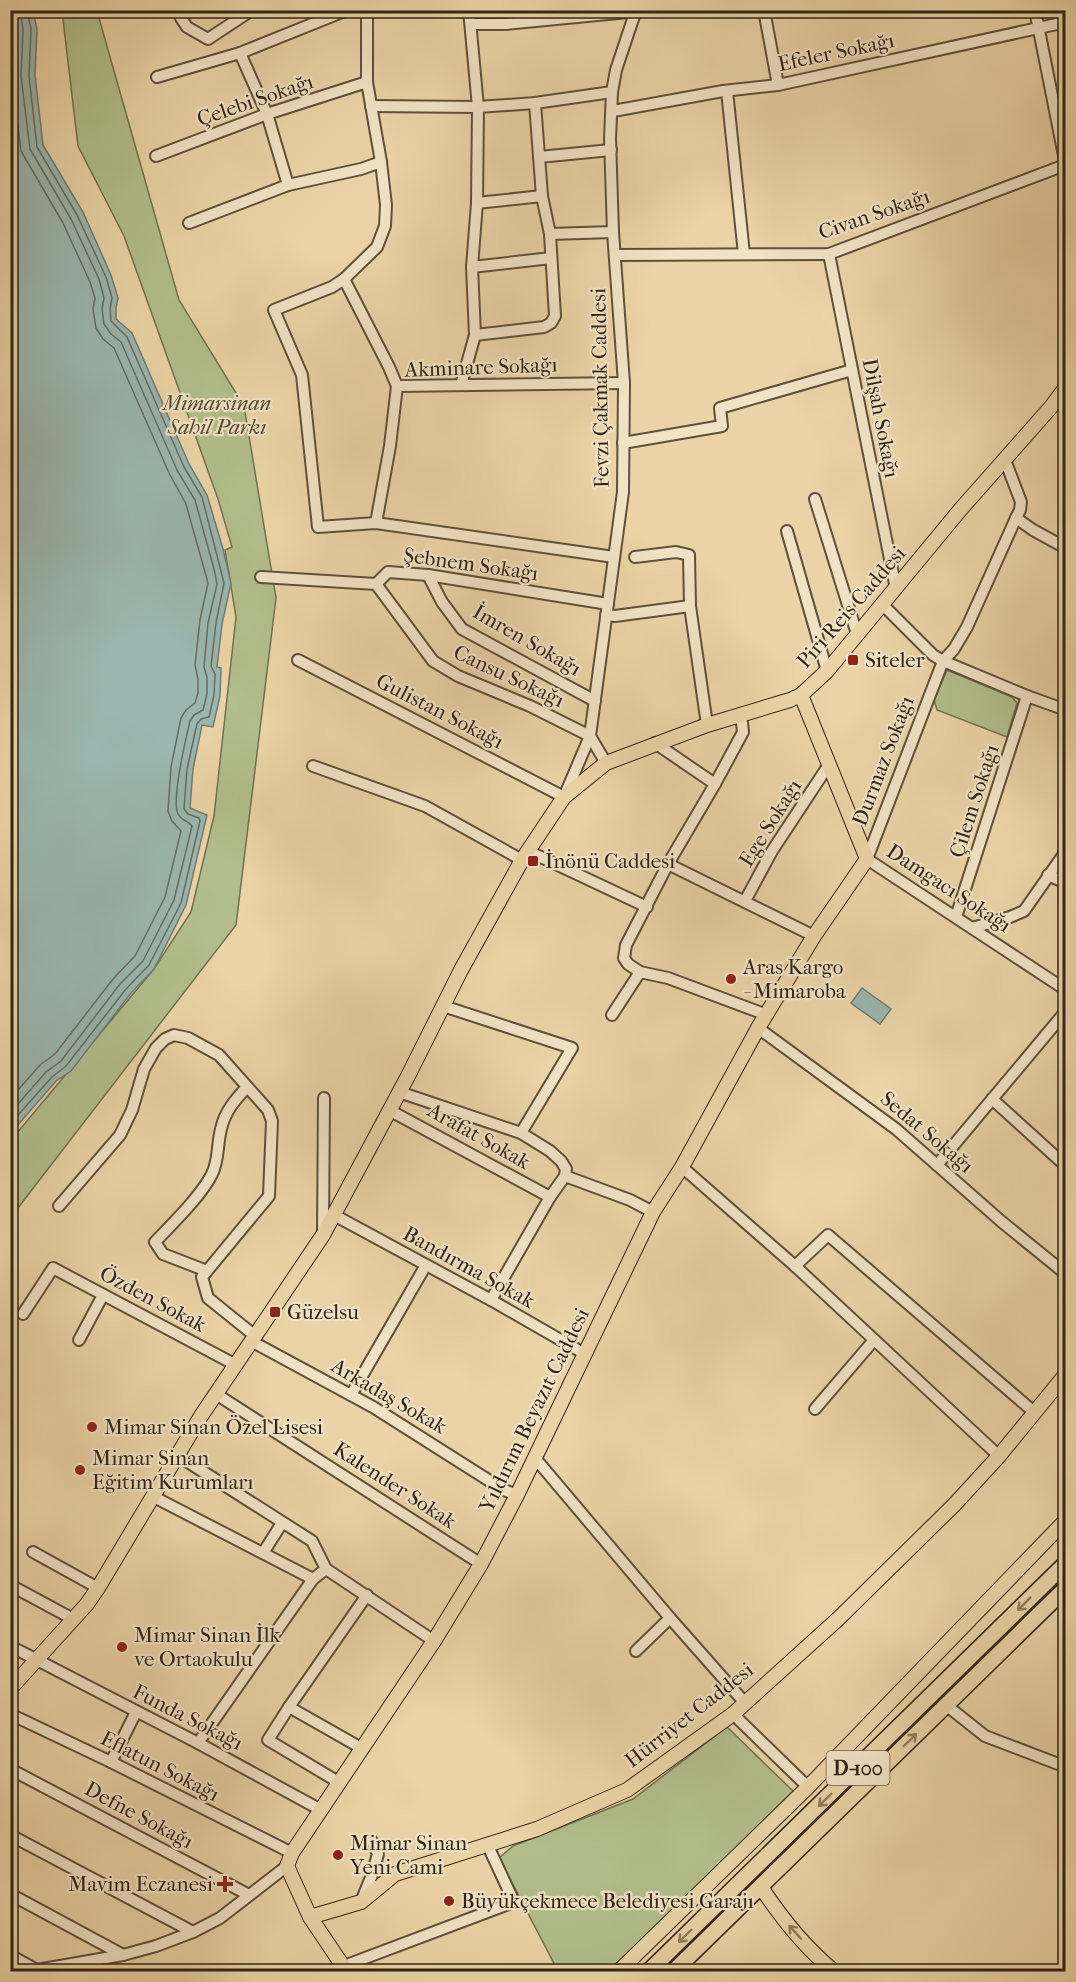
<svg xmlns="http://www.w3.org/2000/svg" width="1076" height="1982" font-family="'IM FELL French Canon',serif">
	<rect width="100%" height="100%" fill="#ead3a6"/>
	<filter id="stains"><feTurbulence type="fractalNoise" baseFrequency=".00333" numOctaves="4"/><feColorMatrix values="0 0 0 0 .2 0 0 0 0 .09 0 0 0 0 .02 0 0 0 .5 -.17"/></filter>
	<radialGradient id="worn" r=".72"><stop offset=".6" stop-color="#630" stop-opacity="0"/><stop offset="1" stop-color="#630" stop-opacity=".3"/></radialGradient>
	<g fill="#b1be8b" stroke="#717151" stroke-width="1.5">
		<polygon points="62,11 97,11 179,300 244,406 276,598 236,925 11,1217 11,1140 154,969 191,912 214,816 236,617 225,550 232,547 218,499 124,236 78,146"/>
		<polygon points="947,670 1012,697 1017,703 1007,737 937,710 934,700"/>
		<polygon points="727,1727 794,1792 614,1971 558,1971 499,1858 513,1846 633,1799"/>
	</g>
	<g fill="#9ab6ae" stroke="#707c72" stroke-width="1.5">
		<polygon points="33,11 37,29 35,75 43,145 83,212 111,275 118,298 116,308 116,319 132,333 189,464 207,495 223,549 231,583 222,624 217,667 221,668 220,696 213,727 202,725 193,769 190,808 207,815 186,905 154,969 131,993 71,1071 56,1081 11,1133 10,11"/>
		<polygon points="862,988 891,1009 880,1024 851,1003"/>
	</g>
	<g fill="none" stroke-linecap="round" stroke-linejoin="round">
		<g stroke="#666d62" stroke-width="1.5">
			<polyline points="10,1099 40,1065 55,1054 113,979 135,956 165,897 181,831 172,821 168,811 171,767 181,718 186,710 195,703 198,693 198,679 195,665 200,620 208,583 186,504 169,473 114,348 103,339 96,328 93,309 95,298 90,282 63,223 21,151 12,77 14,31 11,10"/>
			<path d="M10 1113 46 1072 61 1061 120 984 143 961 174 900 192 826C188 821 181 820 178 814 171 800 186 738 190 721L194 715 203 710 207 694V677L204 667 208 623 217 584 214 569 195 500 177 470 121 342 111 334 104 324 102 309 104 298 99 279 71 219 30 149 21 76 23 30 20 10"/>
			<polyline points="10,1124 52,1077 66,1066 126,989 149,965 181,903 200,821 199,818 188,814 184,809 187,769 197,724 201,719 209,717 214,695 215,674 211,666 216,623 224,583 202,497 184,467 127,337 111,321 110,309 112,298 106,277 77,215 37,147 29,76 31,29 27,10"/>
		</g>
		<g stroke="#5f503b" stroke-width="14">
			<g id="minor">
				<polyline points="182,10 181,18 187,27 208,39 252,10"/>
				<polyline points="764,10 778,85"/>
				<polyline points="1035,10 1066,166"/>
				<polyline points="472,24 506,24 649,10"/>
				<polyline points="240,53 267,114 288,185"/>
				<polyline points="157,77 240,53 347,10"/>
				<polyline points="727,91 744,254"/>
				<polyline points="535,103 542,196"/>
				<polyline points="371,106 478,107 469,10"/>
				<polyline points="613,111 723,91 778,85 1066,22"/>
				<polyline points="156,156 267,114 367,82"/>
				<polyline points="539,157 611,150"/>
				<polyline points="381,162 386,205 385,226 377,247 344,279 332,287 274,310 302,375 318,527 376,523 614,557"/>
				<polyline points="477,203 542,196 550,234 613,232"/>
				<polyline points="189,223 288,185 361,169 381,162 367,82 367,10"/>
				<polyline points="829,254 896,589"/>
				<polyline points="616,255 829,254 1065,165"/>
				<polyline points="472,267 551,258"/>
				<polyline points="344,279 389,367 397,386"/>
				<polyline points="475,335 544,327 551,323 555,316 550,234"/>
				<polyline points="461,385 475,335 472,267 477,203 478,107 535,103 612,92"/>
				<polyline points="623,443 722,426 720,408 852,370"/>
				<polyline points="1005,460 1021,502 1020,510 1016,518 1033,530 1066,548"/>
				<polyline points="815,499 857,634"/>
				<polyline points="1016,518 967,627 954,649 943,661 867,859 1066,990"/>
				<polyline points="376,523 390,446 397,386 624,383"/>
				<polyline points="787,531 827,671"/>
				<polyline points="635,557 676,552 689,555 690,606 707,725"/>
				<polyline points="428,575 442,602 462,629 595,701"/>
				<polyline points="261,577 376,584 388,572 428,575 608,604"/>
				<polyline points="882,604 933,655 943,661 1027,696 1066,710"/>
				<polyline points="606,615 615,616 690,606"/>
				<polyline points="298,660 564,797 590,736 530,706 458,676 433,661 376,584"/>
				<polyline points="606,763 590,736 623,492 624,383 613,232 610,139 612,92 616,70 636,10"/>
				<polyline points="313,766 425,806 522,860"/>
				<polyline points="715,784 743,732 741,715"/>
				<polyline points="528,851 647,907"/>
				<polyline points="668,864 814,936"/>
				<polyline points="1048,875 1066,883"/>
				<polyline points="745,901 772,851 828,766"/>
				<polyline points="956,917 1027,696"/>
				<polyline points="972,928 1010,917 1024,911 1066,851"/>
				<polyline points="640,972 628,964 624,958 626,945 668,864 715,784 655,743"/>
				<polyline points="443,1006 572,1048 521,1133"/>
				<polyline points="612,1015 640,972 668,978 767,1015"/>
				<polyline points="758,1028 896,1129 1002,1222 1066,1274"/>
				<polyline points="399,1092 521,1133 550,1151 561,1161 566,1169 565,1176"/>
				<polyline points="992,1099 1066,1166"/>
				<polyline points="389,1110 550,1197"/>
				<polyline points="937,1165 1066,1011"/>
				<polyline points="682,1167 795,1266 999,1456"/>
				<polyline points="565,1176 630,1200 653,1212"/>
				<polyline points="59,1206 120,1135 132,1110 144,1069 156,1048 165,1039 174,1035 188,1038 219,1055 268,1110 272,1121 269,1196 202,1277 208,1298 254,1335"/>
				<polyline points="334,1215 491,1300 585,1354"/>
				<polyline points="323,1233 324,1098"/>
				<polyline points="795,1266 828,1235 1034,1412"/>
				<path d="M207 1271 163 1254 155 1242C173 1223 201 1196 212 1174 219 1160 217 1144 221 1129 225 1111 235 1100 247 1087"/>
				<polyline points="491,1300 550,1197 565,1176"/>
				<polyline points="23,1314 53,1268 234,1364"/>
				<polyline points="79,1340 103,1295"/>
				<polyline points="251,1341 373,1407 504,1490 517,1495"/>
				<polyline points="216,1394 481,1564"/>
				<polyline points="351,1395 426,1265"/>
				<polyline points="815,1409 874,1340"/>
				<polyline points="177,1455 312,1541 326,1569 434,1641"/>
				<polyline points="535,1458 670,1618 745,1703"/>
				<polyline points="154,1497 313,1579"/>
				<polyline points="33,1552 98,1588"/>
				<polyline points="263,1553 282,1523"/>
				<polyline points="10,1585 73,1619"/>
				<polyline points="10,1646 198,1743 321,1810"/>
				<polyline points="636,1651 670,1618"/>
				<polyline points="946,1705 985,1736 1066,1767"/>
				<polyline points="289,1707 363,1749"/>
				<polyline points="10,1714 111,1762 292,1853"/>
				<polyline points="733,1714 808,1787"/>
				<polyline points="198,1743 313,1579 326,1569"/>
				<polyline points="111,1762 136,1712"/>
				<polyline points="10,1769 249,1895"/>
				<polyline points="340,1783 268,1740 289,1707 367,1595"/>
				<polyline points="10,1835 193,1932"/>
				<polyline points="10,1894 123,1955"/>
				<polyline points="361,1902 372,1875 378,1854 372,1841"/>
				<polyline points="10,1955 37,1970 123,1955 156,1946 193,1932 220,1918 287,1866"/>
				<polyline points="328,1972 514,1902 488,1846"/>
			</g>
		</g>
		<g stroke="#312417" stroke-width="16">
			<g id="major">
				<polyline points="10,1689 87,1604 98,1588 201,1416 323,1235 408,1076 461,970 522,860 564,797 606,763 707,725 790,700 801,695 827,671 960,510 1051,407 1066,387"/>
				<path d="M761 1887C782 1919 805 1948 835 1972"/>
				<polyline points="310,1917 361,1902 395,1874 537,1829 627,1790 733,1714 838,1619 954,1505 999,1456 1066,1374"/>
				<polyline points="347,1972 310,1917 287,1866 292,1853 434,1641 481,1564 517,1495 653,1212 682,1167 758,1028 814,936 867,859 801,695"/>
				<polyline points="618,1972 808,1787 1066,1520"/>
			</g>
		</g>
		<g stroke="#312417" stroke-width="18">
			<g id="highway">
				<polyline points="648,1972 1066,1563"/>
				<polyline points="673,1972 1066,1588"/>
			</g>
		</g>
		<use href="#minor" stroke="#f1e2c5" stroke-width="10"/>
		<use href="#major" stroke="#ead3a6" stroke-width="14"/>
		<use href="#highway" stroke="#ead3a6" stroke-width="15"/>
	</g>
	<defs><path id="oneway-shaft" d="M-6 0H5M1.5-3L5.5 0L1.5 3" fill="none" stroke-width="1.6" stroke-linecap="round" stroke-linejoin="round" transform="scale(1.5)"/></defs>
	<g stroke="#8e7c5e">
		<use href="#oneway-shaft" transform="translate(1024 1604) rotate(135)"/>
		<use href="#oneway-shaft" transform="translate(910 1740) rotate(-44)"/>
		<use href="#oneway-shaft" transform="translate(825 1800) rotate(136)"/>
		<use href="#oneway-shaft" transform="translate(795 1932) rotate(-132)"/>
		<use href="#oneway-shaft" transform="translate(685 1936) rotate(136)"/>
	</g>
	<g fill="#8f2418" stroke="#f1e2c5" stroke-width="2">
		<rect x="847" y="654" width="12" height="12" rx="3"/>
		<rect x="527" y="855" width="12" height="12" rx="3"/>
		<circle cx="731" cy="979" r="6"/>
		<rect x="269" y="1306" width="12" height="12" rx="3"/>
		<circle cx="92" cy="1427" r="6"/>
		<circle cx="80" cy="1470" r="6"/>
		<circle cx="122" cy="1647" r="6"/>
		<circle cx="338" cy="1855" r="6"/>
		<path d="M222 1875h6v6h6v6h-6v6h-6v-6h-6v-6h6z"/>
		<circle cx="449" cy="1901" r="6"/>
	</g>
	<g text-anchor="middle" stroke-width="4.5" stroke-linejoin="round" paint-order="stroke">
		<rect fill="#f1e2c5" stroke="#6b5d4b" stroke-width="1.5" x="826.5" y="1751" width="63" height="34" rx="4.5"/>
		<g font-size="20" font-weight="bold" fill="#312417">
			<text x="858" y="1775">D-100</text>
		</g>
		<g font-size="21" fill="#312417" stroke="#f1e2c5">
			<text transform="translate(836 52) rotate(-12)" y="7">Efeler Sokağı</text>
			<text transform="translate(255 100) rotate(-19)" y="7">Çelebi Sokağı</text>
			<text transform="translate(874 214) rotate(-19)" y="7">Civan Sokağı</text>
			<text transform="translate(481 367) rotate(-2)" y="7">Akminare Sokağı</text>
			<text transform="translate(600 388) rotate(-91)" y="7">Fevzi Çakmak Caddesi</text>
			<text transform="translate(881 418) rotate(79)" y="7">Dilşah Sokağı</text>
			<text transform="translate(471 564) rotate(8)" y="7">Şebnem Sokağı</text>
			<text transform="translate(851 607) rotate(-49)" y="7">Piri Reis Caddesi</text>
			<text transform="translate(527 640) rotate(30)" y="7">İmren Sokağı</text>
			<text transform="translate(509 676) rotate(25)" y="7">Cansu Sokağı</text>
			<text transform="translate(440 711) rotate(27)" y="7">Gulistan Sokağı</text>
			<text transform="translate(883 761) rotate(-69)" y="7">Durmaz Sokağı</text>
			<text transform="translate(974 801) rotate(-72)" y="7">Çilem Sokağı</text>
			<text transform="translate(770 823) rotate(-58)" y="7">Ege Sokağı</text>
			<text transform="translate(949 888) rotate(33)" y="7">Damgacı Sokağı</text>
			<text transform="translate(927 1132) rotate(40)" y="7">Sedat Sokağı</text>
			<text transform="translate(479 1136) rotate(29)" y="7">Arafat Sokak</text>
			<text transform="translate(469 1267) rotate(29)" y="7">Bandırma Sokak</text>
			<text transform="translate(153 1299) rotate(28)" y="7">Özden Sokak</text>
			<text transform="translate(389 1396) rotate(30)" y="7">Arkadaş Sokak</text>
			<text transform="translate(534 1410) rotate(-64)" y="7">Yıldırım Beyazıt Caddesi</text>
			<text transform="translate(395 1485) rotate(33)" y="7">Kalender Sokak</text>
			<text transform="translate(689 1715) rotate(-38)" y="7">Hürriyet Caddesi</text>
			<text transform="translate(188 1717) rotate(27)" y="7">Funda Sokağı</text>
			<text transform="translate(160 1766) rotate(27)" y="7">Eflatun Sokağı</text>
			<text transform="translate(139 1815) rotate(28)" y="7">Defne Sokağı</text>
		</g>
		<g font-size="21" font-style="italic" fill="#514a34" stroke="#f1e2c5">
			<text x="217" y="410">Mimarsinan<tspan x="217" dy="24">Sahil Parkı</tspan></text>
		</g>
		<g font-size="21" fill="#312417" stroke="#f1e2c5" text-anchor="start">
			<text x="865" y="667">Siteler</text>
			<text x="545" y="868">İnönü Caddesi</text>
			<text x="743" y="974">Aras Kargo<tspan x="743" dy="24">- Mimaroba</tspan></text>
			<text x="287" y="1319">Güzelsu</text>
			<text x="104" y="1434">Mimar Sinan Özel Lisesi</text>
			<text x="92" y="1465">Mimar Sinan<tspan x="92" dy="24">Eğitim Kurumları</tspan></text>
			<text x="134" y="1642">Mimar Sinan İlk<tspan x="134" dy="24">ve Ortaokulu</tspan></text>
			<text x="350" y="1850">Mimar Sinan<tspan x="350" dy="24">Yeni Cami</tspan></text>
			<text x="213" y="1891" text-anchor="end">Mavim Eczanesi</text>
			<text x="461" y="1908">Büyükçekmece Belediyesi Garajı</text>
		</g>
	</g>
	<rect width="1076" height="1982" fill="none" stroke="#ead3a6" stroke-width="36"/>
	<rect x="12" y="12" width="1052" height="1958" fill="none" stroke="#312417" stroke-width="3"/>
	<rect x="18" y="18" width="1040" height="1946" fill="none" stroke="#312417" stroke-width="1.5"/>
	<rect width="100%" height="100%" filter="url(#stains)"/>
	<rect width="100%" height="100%" fill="url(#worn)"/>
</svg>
